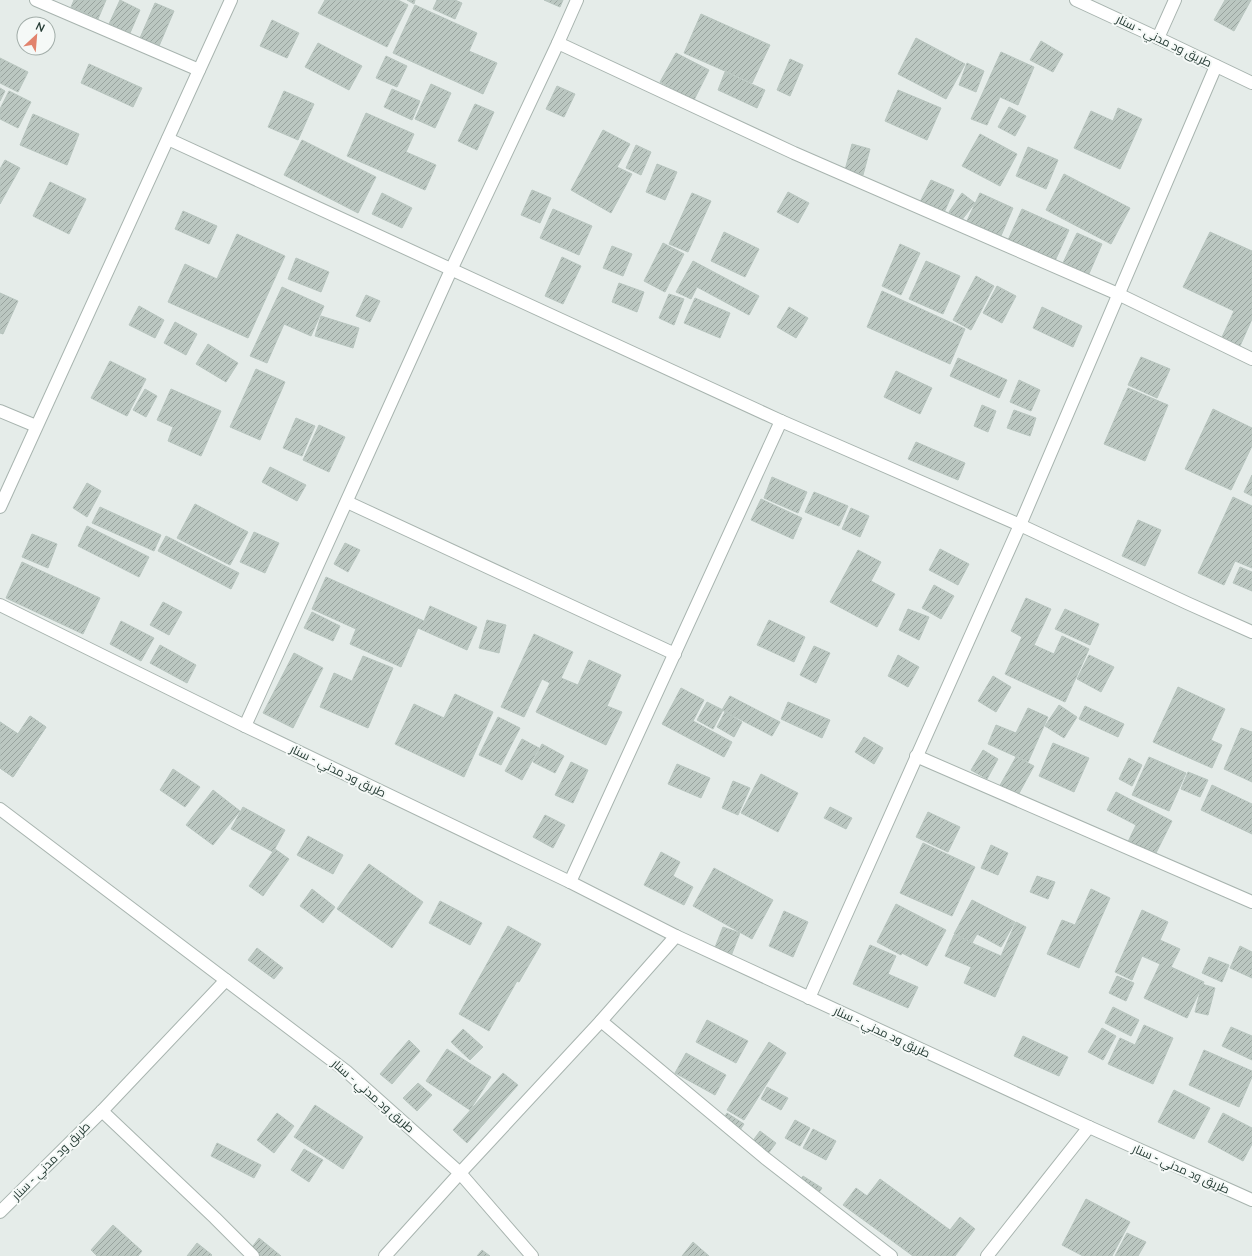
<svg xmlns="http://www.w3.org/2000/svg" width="1252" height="1256" font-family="Lato,Cairo,sans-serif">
	<defs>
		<pattern id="building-hatch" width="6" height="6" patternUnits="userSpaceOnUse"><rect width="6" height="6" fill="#bbc7c1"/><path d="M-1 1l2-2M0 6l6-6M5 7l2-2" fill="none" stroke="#98a39e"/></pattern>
	</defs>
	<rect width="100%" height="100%" fill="#e5ece9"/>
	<g fill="url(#building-hatch)" stroke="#b8c5bf">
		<polygon points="74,0 106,0 98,19 71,7"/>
		<polygon points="120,0 140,10 130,33 109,24"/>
		<polygon points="325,0 398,0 408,5 387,47 318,13"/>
		<polygon points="407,0 415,0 414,4"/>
		<polygon points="437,0 455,0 462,3 455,19 433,9"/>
		<polygon points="544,0 563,0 560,7"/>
		<polygon points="1225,0 1251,0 1234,31 1214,20"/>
		<polygon points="155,3 174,11 159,46 140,38"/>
		<polygon points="415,5 477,33 469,51 497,63 483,94 393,53"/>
		<polygon points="701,14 770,45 752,83 684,53"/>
		<polygon points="272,20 299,33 287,58 260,46"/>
		<polygon points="916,38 965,64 946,99 898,74"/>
		<polygon points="1041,41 1063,54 1053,72 1030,60"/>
		<polygon points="318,43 362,66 349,90 305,67"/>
		<polygon points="1001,52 1034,67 1018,105 1000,97 987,125 971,119"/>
		<polygon points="676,53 709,70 694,100 660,82"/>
		<polygon points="386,56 407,66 397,87 376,78"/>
		<polygon points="0,58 28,72 18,92 0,83"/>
		<polygon points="790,59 803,65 790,96 777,90"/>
		<polygon points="967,63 984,71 976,92 959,85"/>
		<polygon points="89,64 142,88 133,107 81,83"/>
		<polygon points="725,72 765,90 757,108 718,90"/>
		<polygon points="431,84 451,93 435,128 415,119"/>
		<polygon points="557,86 575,94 564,117 546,109"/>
		<polygon points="0,88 5,91 0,101"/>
		<polygon points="392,89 420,101 412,120 384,107"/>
		<polygon points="898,90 941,108 927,140 885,121"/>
		<polygon points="9,91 31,102 18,128 0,119 0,109"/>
		<polygon points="284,91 314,104 298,140 268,127"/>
		<polygon points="475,104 494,112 477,150 458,141"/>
		<polygon points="1009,107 1026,116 1015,136 998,127"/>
		<polygon points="1118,108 1142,119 1120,169 1074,148 1091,111 1113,121"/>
		<polygon points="366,113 414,134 406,152 436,165 425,190 347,156"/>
		<polygon points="33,114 79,134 67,165 20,145"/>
		<polygon points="603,130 630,144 617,167 632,174 611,213 571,190"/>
		<polygon points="980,134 1017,154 1000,186 962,166"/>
		<polygon points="302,140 376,177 358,213 284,175"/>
		<polygon points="852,144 870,149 863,175 845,170"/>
		<polygon points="636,145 651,152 641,175 626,168"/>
		<polygon points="1028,147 1058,160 1046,189 1016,176"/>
		<polygon points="5,160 20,168 0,204 0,169"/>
		<polygon points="657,164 677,172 665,200 646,192"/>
		<polygon points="1064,174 1130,208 1111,244 1046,210"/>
		<polygon points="931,180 954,190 943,215 919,204"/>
		<polygon points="50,182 86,199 69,234 33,216"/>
		<polygon points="532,190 551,198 540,223 521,215"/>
		<polygon points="788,192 809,203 798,223 777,212"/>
		<polygon points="382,193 412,208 402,228 372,214"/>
		<polygon points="692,193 711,201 688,252 669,244"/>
		<polygon points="962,193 975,203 961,221 949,212"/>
		<polygon points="980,193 1013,208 1000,238 966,223"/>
		<polygon points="553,209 592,226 579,255 540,238"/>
		<polygon points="1022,209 1069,230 1055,261 1008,240"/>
		<polygon points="183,211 217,226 209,244 175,229"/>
		<polygon points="724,232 759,249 745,277 711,261"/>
		<polygon points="1210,232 1252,251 1252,319 1240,346 1222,337 1234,311 1183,287"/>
		<polygon points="1077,233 1102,244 1088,276 1062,265"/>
		<polygon points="237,234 285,256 248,338 168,302 185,264 217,279"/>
		<polygon points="663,243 684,254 665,292 644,281"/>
		<polygon points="900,244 920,253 901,295 882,286"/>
		<polygon points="612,246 632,254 623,276 603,268"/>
		<polygon points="562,257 581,266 563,304 545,296"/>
		<polygon points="296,258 329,272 321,292 288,279"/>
		<polygon points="693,261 759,296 749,315 697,287 691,299 676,292"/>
		<polygon points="926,261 960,276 943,314 909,299"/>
		<polygon points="976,276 994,286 971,330 953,320"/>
		<polygon points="619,283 644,292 637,312 612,302"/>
		<polygon points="997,286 1016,296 1002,323 983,313"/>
		<polygon points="282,287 324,306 311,336 284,324 267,363 250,356"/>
		<polygon points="882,291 965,329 950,364 867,327"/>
		<polygon points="0,293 18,301 3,334 0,333"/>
		<polygon points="669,294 684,299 674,325 659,318"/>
		<polygon points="366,295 380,301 370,322 356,316"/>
		<polygon points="695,298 730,313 720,338 684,323"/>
		<polygon points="139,306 164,320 155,338 129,325"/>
		<polygon points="789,307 808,318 796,338 777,327"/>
		<polygon points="1042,307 1082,326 1073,347 1033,328"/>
		<polygon points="321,316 359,328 353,348 315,336"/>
		<polygon points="175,322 197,334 186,355 164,343"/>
		<polygon points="208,344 238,363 226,382 196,364"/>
		<polygon points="1141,357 1170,369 1157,398 1128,385"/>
		<polygon points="958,358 1007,380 999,398 950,376"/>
		<polygon points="110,361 146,379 127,416 91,398"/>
		<polygon points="256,369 285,382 260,440 230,427"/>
		<polygon points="896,371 932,388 920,414 884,397"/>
		<polygon points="1019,380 1040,390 1031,411 1010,402"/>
		<polygon points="1128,388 1168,405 1145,461 1104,444"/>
		<polygon points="145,389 157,396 146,417 133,410"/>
		<polygon points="171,389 221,411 201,456 168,441 173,427 157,420"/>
		<polygon points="982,405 996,411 988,432 974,426"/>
		<polygon points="1213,409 1252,428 1252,446 1231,490 1185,469"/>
		<polygon points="1014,410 1036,418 1030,436 1007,428"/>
		<polygon points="296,418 315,426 302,456 283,448"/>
		<polygon points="319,425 345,437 329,472 303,460"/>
		<polygon points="916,442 965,463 958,480 908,459"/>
		<polygon points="270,467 306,485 297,501 262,482"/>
		<polygon points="1252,475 1252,496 1244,492"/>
		<polygon points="772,477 807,492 798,513 764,498"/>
		<polygon points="87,483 101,491 87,517 73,508"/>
		<polygon points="814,492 848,506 839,526 805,512"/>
		<polygon points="1233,497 1252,506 1252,568 1235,561 1224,585 1198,573"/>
		<polygon points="761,499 802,518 793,539 751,520"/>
		<polygon points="195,504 248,532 230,565 177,538"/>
		<polygon points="100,507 161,535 154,551 92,523"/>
		<polygon points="851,508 869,516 860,537 842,529"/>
		<polygon points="1138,520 1161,530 1145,566 1122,556"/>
		<polygon points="87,526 149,557 139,577 78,546"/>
		<polygon points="254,532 279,543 265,573 240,562"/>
		<polygon points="32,534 57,544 48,568 22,557"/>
		<polygon points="166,536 239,573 231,589 158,551"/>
		<polygon points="345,543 360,550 348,572 334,564"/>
		<polygon points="940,549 969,564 958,585 929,570"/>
		<polygon points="858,550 881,562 871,581 895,594 877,627 830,602"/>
		<polygon points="22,562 100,598 83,634 6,598"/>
		<polygon points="1240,567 1252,572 1252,591 1233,583"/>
		<polygon points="326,577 424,621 430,606 477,627 467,650 418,628 401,667 350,644 356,629 312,609"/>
		<polygon points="934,585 954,596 941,619 922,608"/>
		<polygon points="1026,598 1051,609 1034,645 1054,654 1062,636 1089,649 1065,702 1005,674 1022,637 1011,631"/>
		<polygon points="163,602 182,612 169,635 150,625"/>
		<polygon points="908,609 929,617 919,640 899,630"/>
		<polygon points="1065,609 1099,624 1090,645 1055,629"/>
		<polygon points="312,612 340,626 333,641 304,628"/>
		<polygon points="487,620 506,625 499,653 479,648"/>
		<polygon points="769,620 805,637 794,662 757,645"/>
		<polygon points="121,621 154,638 141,661 110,644"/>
		<polygon points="534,634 573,652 561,678 578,685 589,660 621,675 607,706 622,712 606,745 536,712 550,683 542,679 524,717 501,707"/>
		<polygon points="160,645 196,665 187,683 150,663"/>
		<polygon points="814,646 830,653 816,683 800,675"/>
		<polygon points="294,653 323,668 293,728 263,713"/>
		<polygon points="898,655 919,667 908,687 888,676"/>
		<polygon points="1089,655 1114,667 1101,692 1077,679"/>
		<polygon points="363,656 393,668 368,728 320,707 334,673 352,681"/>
		<polygon points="993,676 1011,687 996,712 978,701"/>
		<polygon points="1178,687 1225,709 1211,740 1222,745 1212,768 1153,742"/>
		<polygon points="681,688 704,700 693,721 732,742 724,757 662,724"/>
		<polygon points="455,694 493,712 464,777 395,744 414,704 444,718"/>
		<polygon points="730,696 780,722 772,736 722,710"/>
		<polygon points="707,702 723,710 713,729 697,720"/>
		<polygon points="788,702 830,720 822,738 781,719"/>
		<polygon points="1059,705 1077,717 1064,738 1045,726"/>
		<polygon points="1085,706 1124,724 1118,737 1079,719"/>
		<polygon points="1028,708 1048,717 1028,762 988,744 996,725 1016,733"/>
		<polygon points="725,712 742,722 734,737 717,727"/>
		<polygon points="30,716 46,727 13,777 0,768 0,722 18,734"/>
		<polygon points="30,716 46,727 13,777 0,768 0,722 18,734"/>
		<polygon points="498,717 520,728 501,765 479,755"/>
		<polygon points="1241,728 1252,732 1252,782 1224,769"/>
		<polygon points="864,737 883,748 874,764 855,752"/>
		<polygon points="522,739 539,748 522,780 505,771"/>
		<polygon points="1053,743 1089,758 1074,792 1039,776"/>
		<polygon points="542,744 564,756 555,773 533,762"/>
		<polygon points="983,750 998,759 987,779 971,770"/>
		<polygon points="1016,757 1034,766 1017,797 999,787"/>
		<polygon points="1149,757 1186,773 1169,811 1132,795"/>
		<polygon points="1129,758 1142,765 1132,786 1119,779"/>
		<polygon points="571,762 588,770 573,803 555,795"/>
		<polygon points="677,764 710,778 701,798 668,784"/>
		<polygon points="173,769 200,787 185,807 160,790"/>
		<polygon points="1188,772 1208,780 1200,797 1181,789"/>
		<polygon points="761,774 798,793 778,832 741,813"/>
		<polygon points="733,781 750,788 738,815 722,808"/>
		<polygon points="1212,785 1252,804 1252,834 1201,810"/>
		<polygon points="213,790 240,811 213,845 186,825"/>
		<polygon points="1116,792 1172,821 1154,857 1127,844 1136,825 1107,810"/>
		<polygon points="243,807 285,830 273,852 231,829"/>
		<polygon points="830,807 852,818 846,829 824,818"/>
		<polygon points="928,812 960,827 948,852 916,837"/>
		<polygon points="545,815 565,825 553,848 533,837"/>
		<polygon points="308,836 343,855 333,874 297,855"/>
		<polygon points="923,843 975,867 952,916 900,893"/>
		<polygon points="991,845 1008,853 998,875 981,868"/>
		<polygon points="275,849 289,859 263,896 249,886"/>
		<polygon points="661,852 680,862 673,876 693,887 684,905 644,885"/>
		<polygon points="369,864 423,902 392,948 337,909"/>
		<polygon points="714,868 773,900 752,939 693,906"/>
		<polygon points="1037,876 1055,882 1048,899 1030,892"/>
		<polygon points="312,889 335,907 323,923 300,906"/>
		<polygon points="1091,889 1110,898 1079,968 1047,954 1062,920 1075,925"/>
		<polygon points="972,900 1015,922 1001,947 977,934 972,943 954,934"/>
		<polygon points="440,901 482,923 470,945 429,923"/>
		<polygon points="896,904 946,930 927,966 902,953 901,955 877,942"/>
		<polygon points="1142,910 1168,922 1160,940 1180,949 1171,967 1204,982 1187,1018 1144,998 1160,964 1142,956 1132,980 1115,972"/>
		<polygon points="784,911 808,922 793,957 769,946"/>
		<polygon points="1016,922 1026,927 995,997 964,983 971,967 945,956 954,935 1001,956"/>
		<polygon points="508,926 541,944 519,982 517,981 489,1031 459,1014"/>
		<polygon points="723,927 740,933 731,956 714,950"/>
		<polygon points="870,945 896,956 888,974 918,987 908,1008 853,984"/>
		<polygon points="1240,946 1252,952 1252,978 1230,968"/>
		<polygon points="257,948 283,968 274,979 248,960"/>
		<polygon points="1209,957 1229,965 1222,982 1202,973"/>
		<polygon points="1117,976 1134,983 1126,1001 1109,993"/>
		<polygon points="1202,984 1215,988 1208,1015 1195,1012"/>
		<polygon points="1113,1007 1139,1020 1131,1036 1105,1023"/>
		<polygon points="707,1020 748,1041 736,1063 696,1042"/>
		<polygon points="1144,1025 1173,1038 1153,1084 1108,1064 1120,1038 1135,1045"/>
		<polygon points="1231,1027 1252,1036 1252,1060 1222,1046"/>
		<polygon points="1102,1028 1116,1036 1103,1060 1088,1052"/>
		<polygon points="463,1029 483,1047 470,1060 451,1042"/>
		<polygon points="1023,1036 1068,1057 1059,1076 1014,1056"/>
		<polygon points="409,1040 420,1051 392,1084 380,1074"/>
		<polygon points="769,1042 786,1053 744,1120 727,1110"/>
		<polygon points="447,1049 491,1077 470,1110 426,1081"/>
		<polygon points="1204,1050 1252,1071 1252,1077 1239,1107 1189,1085"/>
		<polygon points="686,1053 726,1075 715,1095 675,1073"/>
		<polygon points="503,1073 518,1085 467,1143 453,1130"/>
		<polygon points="418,1083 432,1095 417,1111 403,1098"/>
		<polygon points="767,1087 788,1098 781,1110 761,1099"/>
		<polygon points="1174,1090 1210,1108 1194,1139 1158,1122"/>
		<polygon points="315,1105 363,1137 343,1169 294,1137"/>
		<polygon points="277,1113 294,1126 274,1153 257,1140"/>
		<polygon points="727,1113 744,1124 736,1136 719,1125"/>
		<polygon points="1223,1113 1252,1128 1252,1144 1243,1161 1208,1142"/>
		<polygon points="795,1120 810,1128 800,1146 785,1138"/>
		<polygon points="813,1129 836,1141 826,1160 803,1148"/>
		<polygon points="760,1131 776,1143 765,1158 749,1146"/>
		<polygon points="217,1143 261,1165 254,1178 211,1156"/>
		<polygon points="304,1149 323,1160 309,1182 291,1170"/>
		<polygon points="803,1176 822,1188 813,1201 795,1188"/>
		<polygon points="880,1179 950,1230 960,1217 975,1229 955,1256 913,1256 843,1205 856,1188 867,1196"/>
		<polygon points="1086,1199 1130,1222 1112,1256 1083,1256 1062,1245"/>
		<polygon points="113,1225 142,1251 138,1256 97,1256 91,1250"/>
		<polygon points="1127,1233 1146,1242 1138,1256 1115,1256"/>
		<polygon points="259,1238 281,1256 255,1256 249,1251"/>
		<polygon points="693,1242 709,1256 682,1256"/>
		<polygon points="197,1243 212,1255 211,1256 187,1256"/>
		<polygon points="482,1250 490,1256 477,1256"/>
	</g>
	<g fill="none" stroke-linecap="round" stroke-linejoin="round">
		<g stroke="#a8b4af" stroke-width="14">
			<g id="street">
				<polyline points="36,0 199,70"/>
				<polyline points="1076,0 1158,38 1252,83"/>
				<polyline points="1158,38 1175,0"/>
				<polyline points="558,43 794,153 1118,294 1252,359"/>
				<polyline points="168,139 781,421 1020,525 1187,603 1252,632"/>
				<polyline points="0,411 36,426"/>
				<polyline points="347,502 675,654"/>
				<polyline points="0,507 231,0"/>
				<polyline points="0,605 245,726 570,882 676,936 1089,1127 1252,1200"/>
				<polyline points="245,726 451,270 558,43 577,0"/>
				<polyline points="916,756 1252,902"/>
				<polyline points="0,809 346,1071 460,1173 532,1256"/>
				<polyline points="570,882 781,421"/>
				<polyline points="809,998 1020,525 1216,66"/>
				<polyline points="601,1021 765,1158 891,1256"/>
				<polyline points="102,1111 215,1218 253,1256"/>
				<polyline points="0,1212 102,1111 226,980"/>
				<polyline points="385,1256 460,1173 601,1021 676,936"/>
				<polyline points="987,1256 1089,1127"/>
			</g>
		</g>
		<use href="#street" stroke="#fff" stroke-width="12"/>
	</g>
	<g text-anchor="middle" stroke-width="4" stroke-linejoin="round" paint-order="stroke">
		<g font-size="12" fill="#263c35" stroke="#f5f9f7">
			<text transform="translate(1164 41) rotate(26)" y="4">طريق ود مدني - سنار</text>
			<text transform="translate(338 771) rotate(26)" y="4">طريق ود مدني - سنار</text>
			<text transform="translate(882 1032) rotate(25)" y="4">طريق ود مدني - سنار</text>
			<text transform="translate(373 1096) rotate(41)" y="4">طريق ود مدني - سنار</text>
			<text transform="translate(51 1161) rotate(-45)" y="4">طريق ود مدني - سنار</text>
			<text transform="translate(1181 1169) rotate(24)" y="4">طريق ود مدني - سنار</text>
		</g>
	</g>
	<g transform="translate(36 36) rotate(26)"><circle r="19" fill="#f5f9f7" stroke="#a2ada9"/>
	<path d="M0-3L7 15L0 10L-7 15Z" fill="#e2836d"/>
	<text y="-6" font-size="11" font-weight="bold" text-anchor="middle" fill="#263c35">N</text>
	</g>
</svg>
